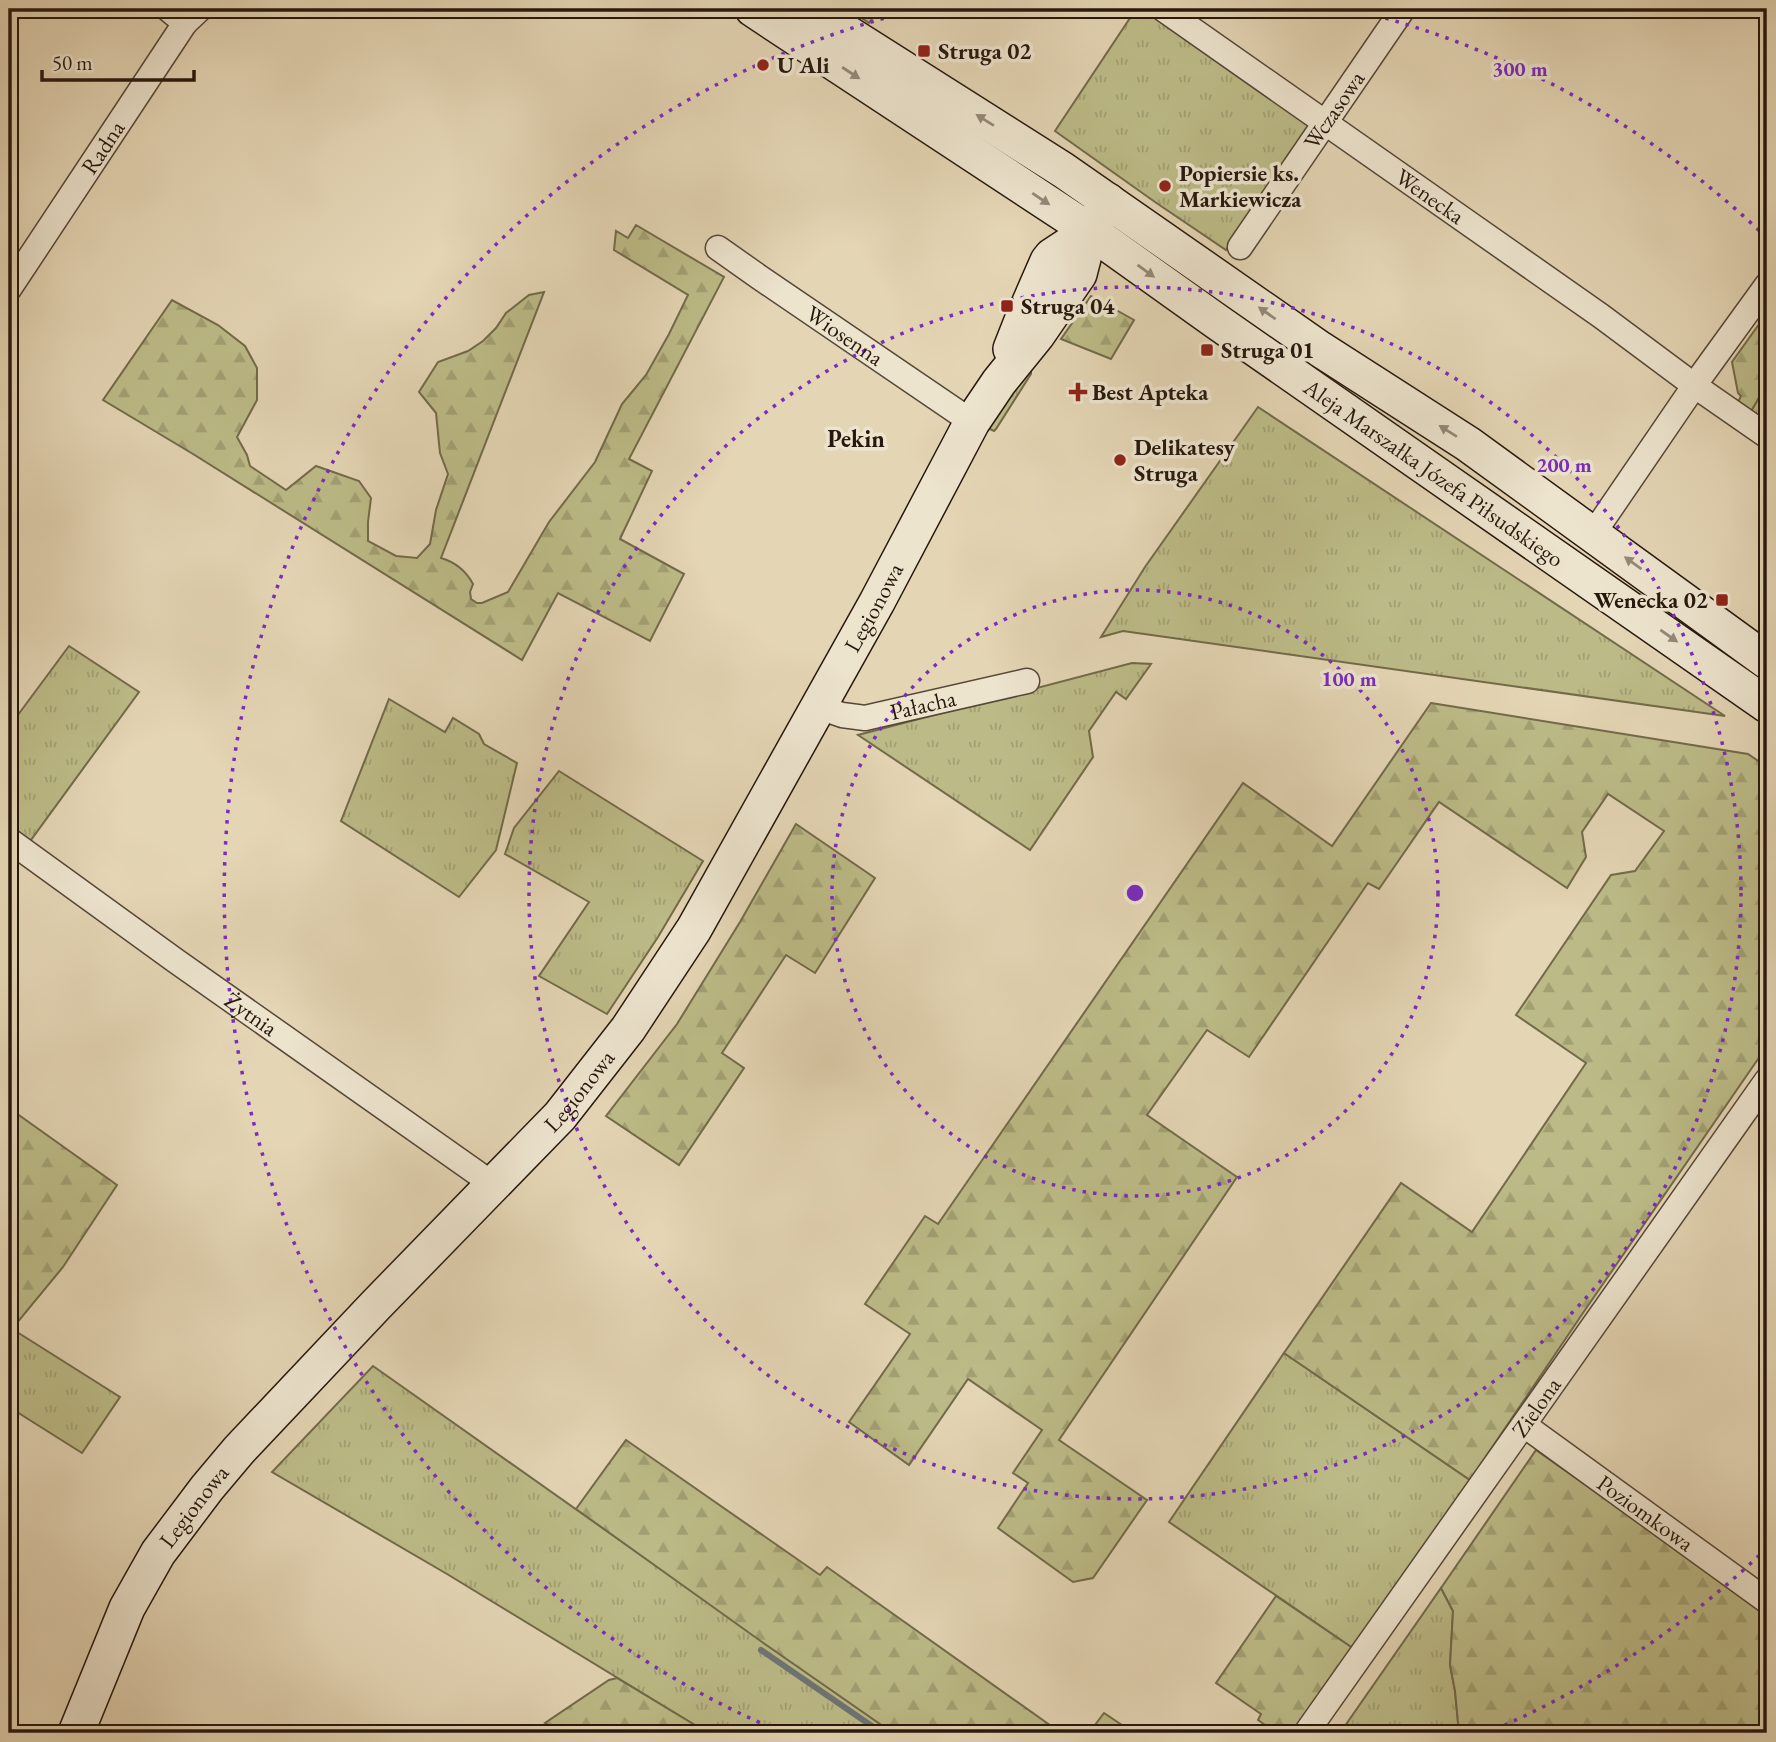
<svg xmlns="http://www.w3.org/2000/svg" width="1776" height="1742" font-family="'EB Garamond',serif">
	<defs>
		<pattern id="grass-tufts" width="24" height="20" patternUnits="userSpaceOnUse" patternTransform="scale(1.75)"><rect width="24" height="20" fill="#bcbb87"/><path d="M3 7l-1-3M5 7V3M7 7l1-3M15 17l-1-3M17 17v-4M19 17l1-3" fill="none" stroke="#a2a073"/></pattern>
		<pattern id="forest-firs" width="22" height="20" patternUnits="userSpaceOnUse" patternTransform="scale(1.75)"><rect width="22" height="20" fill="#bcbb87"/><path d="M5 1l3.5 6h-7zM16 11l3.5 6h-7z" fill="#a2a073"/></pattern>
	</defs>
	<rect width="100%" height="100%" fill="#e4d5b4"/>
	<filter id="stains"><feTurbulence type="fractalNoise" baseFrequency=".00286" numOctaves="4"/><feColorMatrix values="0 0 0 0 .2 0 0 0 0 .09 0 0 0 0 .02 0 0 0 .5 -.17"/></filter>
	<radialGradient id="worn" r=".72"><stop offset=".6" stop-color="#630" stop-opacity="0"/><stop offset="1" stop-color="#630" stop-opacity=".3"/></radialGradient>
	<g fill="url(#grass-tufts)" stroke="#726a4a" stroke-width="2">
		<polygon points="1136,9 1151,9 1314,126 1226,250 1155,202 1055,131"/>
		<polygon points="1031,368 1031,374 996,429 994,431 990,429 989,425"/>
		<polygon points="1767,393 1767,425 1750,413 1761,394"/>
		<polygon points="1258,407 1725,716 1123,631 1101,637 1145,567"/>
		<polygon points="69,646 139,692 28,844 9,830 9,727"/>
		<polygon points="1132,663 1151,664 1126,699 1116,692 1089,731 1093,757 1030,850 858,735"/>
		<polygon points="389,699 445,732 453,718 479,734 484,744 517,763 496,850 459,897 341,821"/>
		<polygon points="559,771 703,861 658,937 607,1014 539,976 589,902 505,854 514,828"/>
		<polygon points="17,1332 120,1397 82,1453 9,1407 9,1346"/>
		<polygon points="1284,1353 1470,1480 1354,1649 1169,1522"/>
		<path d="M373 1366C547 1488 719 1612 893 1733H708L447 1574 272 1472Z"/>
		<polygon points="1441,1588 1453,1611 1450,1665 1455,1691 1459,1733 1340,1733"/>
	</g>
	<g fill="url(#forest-firs)" stroke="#726a4a" stroke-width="2">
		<polygon points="848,9 879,9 869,23"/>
		<path d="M636 225 724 277 629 459 652 471 620 539 684 574 650 641 558 593 522 660 193 454 103 400 172 300 218 325 245 346 257 368V400L237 437 247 455 250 466 286 490 316 466 359 481 371 498 368 522V541L396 556 417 558 430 544 436 510 448 474 440 453 436 413 419 392 438 362 468 351 483 341 496 328 506 313 529 295 544 292 441 558C455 562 466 571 473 584L470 592 471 599 477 603H482L508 592 549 522 595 462 622 404 646 375 669 334 688 295 614 250 616 231 628 238Z"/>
		<polygon points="1091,296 1134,320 1111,359 1061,339"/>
		<polygon points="1767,313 1767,393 1761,394 1750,413 1737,404 1741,396 1738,393 1732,362"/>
		<polygon points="1431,703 1748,754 1767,767 1767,1046 1585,1310 1470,1480 1284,1353 1401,1183 1472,1232 1586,1063 1516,1015 1611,875 1635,871 1664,831 1608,794 1582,832 1586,857 1567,888 1439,802 1379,889 1368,883 1249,1057 1207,1030 1147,1115 1237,1177 1059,1440 1147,1500 1093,1578 1073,1582 998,1528 1028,1483 1013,1473 1042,1430 968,1379 909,1465 849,1422 910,1334 865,1304 925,1216 938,1224 1243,783 1332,846"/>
		<polygon points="796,824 875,878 815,973 786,955 722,1053 744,1068 679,1165 606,1116 677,1024 740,922"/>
		<polygon points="9,1108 117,1185 63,1267 12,1329 9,1327"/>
		<polygon points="626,1440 820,1575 827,1567 1061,1733 893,1733 762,1642 576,1509"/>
		<polygon points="1536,1450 1767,1612 1767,1733 1459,1733 1455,1691 1450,1665 1453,1611 1441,1588"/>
		<polygon points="1276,1596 1354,1649 1302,1725 1275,1732 1258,1720 1261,1714 1216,1683"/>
		<polygon points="617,1678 708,1733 563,1733 545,1723 609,1680"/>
		<polygon points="1104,1713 1134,1733 1089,1733"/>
	</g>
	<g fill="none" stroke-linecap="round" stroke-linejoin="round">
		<polyline stroke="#6d7675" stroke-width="6" points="761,1650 882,1733"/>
		<g stroke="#564738" stroke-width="27">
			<g id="street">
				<polyline points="168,9 185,23"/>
				<path id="s1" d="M1163 9 1601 316 1695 386 1767 436"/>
				<path id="s2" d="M1240 247 1403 9"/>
				<path id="s3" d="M718 248 759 277 972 422"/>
				<path id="s4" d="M9 289 185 23 200 9"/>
				<polyline points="1593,534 1701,376 1767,285"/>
				<path id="s5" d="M819 707 842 715 865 718 1027 681"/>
				<path id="s6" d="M9 840 176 961 494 1185"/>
				<path id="s7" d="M1524 1425 1767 1601"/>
				<path id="s8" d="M1306 1733 1767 1080"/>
			</g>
		</g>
		<g stroke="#27180e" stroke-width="38">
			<g id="secondary">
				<path id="s9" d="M753 9 1090 231 1216 321 1767 705"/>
				<polyline points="809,9 1063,170 1320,349 1468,444 1767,661"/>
				<polyline points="1011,349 1024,316 1048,261 1052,256 1090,231"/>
				<path id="s10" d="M76 1733 127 1608 158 1553 207 1488 239 1450 376 1305 560 1116 628 1029 694 929 877 602 972 422 999 382 1037 335 1079 274 1090 231 1108 201"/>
			</g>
		</g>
		<use href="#street" stroke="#ede4ce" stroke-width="24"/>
		<use href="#secondary" stroke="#ede4ce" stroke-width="35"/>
	</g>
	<defs><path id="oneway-solid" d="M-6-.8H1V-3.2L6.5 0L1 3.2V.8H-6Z" transform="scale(1.75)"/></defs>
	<g fill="#948878">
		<use href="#oneway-solid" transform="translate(851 73) rotate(33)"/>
		<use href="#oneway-solid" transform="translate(985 120) rotate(-148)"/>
		<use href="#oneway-solid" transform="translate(1041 199) rotate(34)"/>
		<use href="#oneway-solid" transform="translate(1146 271) rotate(36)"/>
		<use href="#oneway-solid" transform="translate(1267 313) rotate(-145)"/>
		<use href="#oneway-solid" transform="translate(1448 431) rotate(-148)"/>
		<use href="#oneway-solid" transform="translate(1633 563) rotate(-144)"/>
		<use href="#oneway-solid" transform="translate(1669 636) rotate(35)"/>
	</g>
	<g fill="none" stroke="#7b2cbf" stroke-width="3.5" stroke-dasharray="3.5 7">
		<circle cx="1135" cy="893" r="303"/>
		<circle cx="1135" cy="893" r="606"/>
		<path d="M1767 1548A910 910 0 0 1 1491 1731M779 1731A910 910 0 0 1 915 10M1355 10A910 910 0 0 1 1767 238"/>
	</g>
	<g fill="#8f2418" stroke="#ede4ce" stroke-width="2.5">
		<rect x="917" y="44" width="14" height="14" rx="3.5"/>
		<circle cx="763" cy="65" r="7"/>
		<circle cx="1165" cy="186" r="7"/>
		<rect x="1000" y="299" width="14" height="14" rx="3.5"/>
		<rect x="1200" y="343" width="14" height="14" rx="3.5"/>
		<path d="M1074.5 381.5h7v7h7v7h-7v7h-7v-7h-7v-7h7z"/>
		<circle cx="1120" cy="460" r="7"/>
		<rect x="1715" y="593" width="14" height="14" rx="3.5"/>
	</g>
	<g text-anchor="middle" stroke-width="7" stroke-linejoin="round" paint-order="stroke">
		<g font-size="23" font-weight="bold" fill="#27180e" stroke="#ede4ce" text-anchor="start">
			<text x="938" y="59">Struga 02</text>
			<text x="777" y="73">U Ali</text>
			<text x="1179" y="181">Popiersie ks.<tspan x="1179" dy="26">Markiewicza</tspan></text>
			<text x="1021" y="314">Struga 04</text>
			<text x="1221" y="358">Struga 01</text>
			<text x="1092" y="400">Best Apteka</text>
			<text x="1134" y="455">Delikatesy<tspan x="1134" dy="26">Struga</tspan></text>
			<text x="1708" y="608" text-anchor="end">Wenecka 02</text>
		</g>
		<g font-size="23" fill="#27180e" stroke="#ede4ce">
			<text dy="8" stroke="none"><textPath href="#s2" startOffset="166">Wczasowa</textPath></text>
			<text dy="8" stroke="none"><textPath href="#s4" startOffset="170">Radna</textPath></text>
			<text dy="8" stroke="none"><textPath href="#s1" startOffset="326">Wenecka</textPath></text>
			<text dy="8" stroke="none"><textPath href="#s3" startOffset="154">Wiosenna</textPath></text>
			<text dy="8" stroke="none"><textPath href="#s9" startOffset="824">Aleja Marszałka Józefa Piłsudskiego</textPath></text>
			<text dy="8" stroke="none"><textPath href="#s10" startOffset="1391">Legionowa</textPath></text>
			<text dy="8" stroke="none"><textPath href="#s5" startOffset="107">Pałacha</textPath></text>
			<text dy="8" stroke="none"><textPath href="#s6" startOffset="298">Żytnia</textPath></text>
			<text dy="8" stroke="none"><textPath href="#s10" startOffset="824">Legionowa</textPath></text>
			<text dy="8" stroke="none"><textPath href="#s8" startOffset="399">Zielona</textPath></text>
			<text dy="8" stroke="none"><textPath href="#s10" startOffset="257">Legionowa</textPath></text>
			<text dy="8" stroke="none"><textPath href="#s7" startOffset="150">Poziomkowa</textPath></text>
		</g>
		<g font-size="24" font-weight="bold" fill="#27180e" stroke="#ede4ce">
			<text x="856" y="447">Pekin</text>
		</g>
	</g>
	<circle cx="1135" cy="893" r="10" fill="#7b2cbf" stroke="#ede4ce" stroke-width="3.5"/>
	<g font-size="21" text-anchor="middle" font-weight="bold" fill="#7b2cbf" stroke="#ede4ce" stroke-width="7" stroke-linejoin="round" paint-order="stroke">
		<text x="1520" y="76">300 m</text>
		<text x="1564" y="472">200 m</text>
		<text x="1349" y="686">100 m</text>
	</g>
	<rect width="1776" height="1742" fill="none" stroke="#e4d5b4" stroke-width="35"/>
	<rect x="10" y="10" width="1755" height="1721" fill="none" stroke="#27180e" stroke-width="3.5"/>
	<rect x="18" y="18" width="1741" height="1707" fill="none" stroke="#27180e" stroke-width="2"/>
	<path d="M42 70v10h152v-10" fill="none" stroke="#27180e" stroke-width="3.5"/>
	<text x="52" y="70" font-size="21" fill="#27180e" stroke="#ede4ce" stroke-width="5" paint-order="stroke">50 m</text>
	<rect width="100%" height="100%" filter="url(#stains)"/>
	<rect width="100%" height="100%" fill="url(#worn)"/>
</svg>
